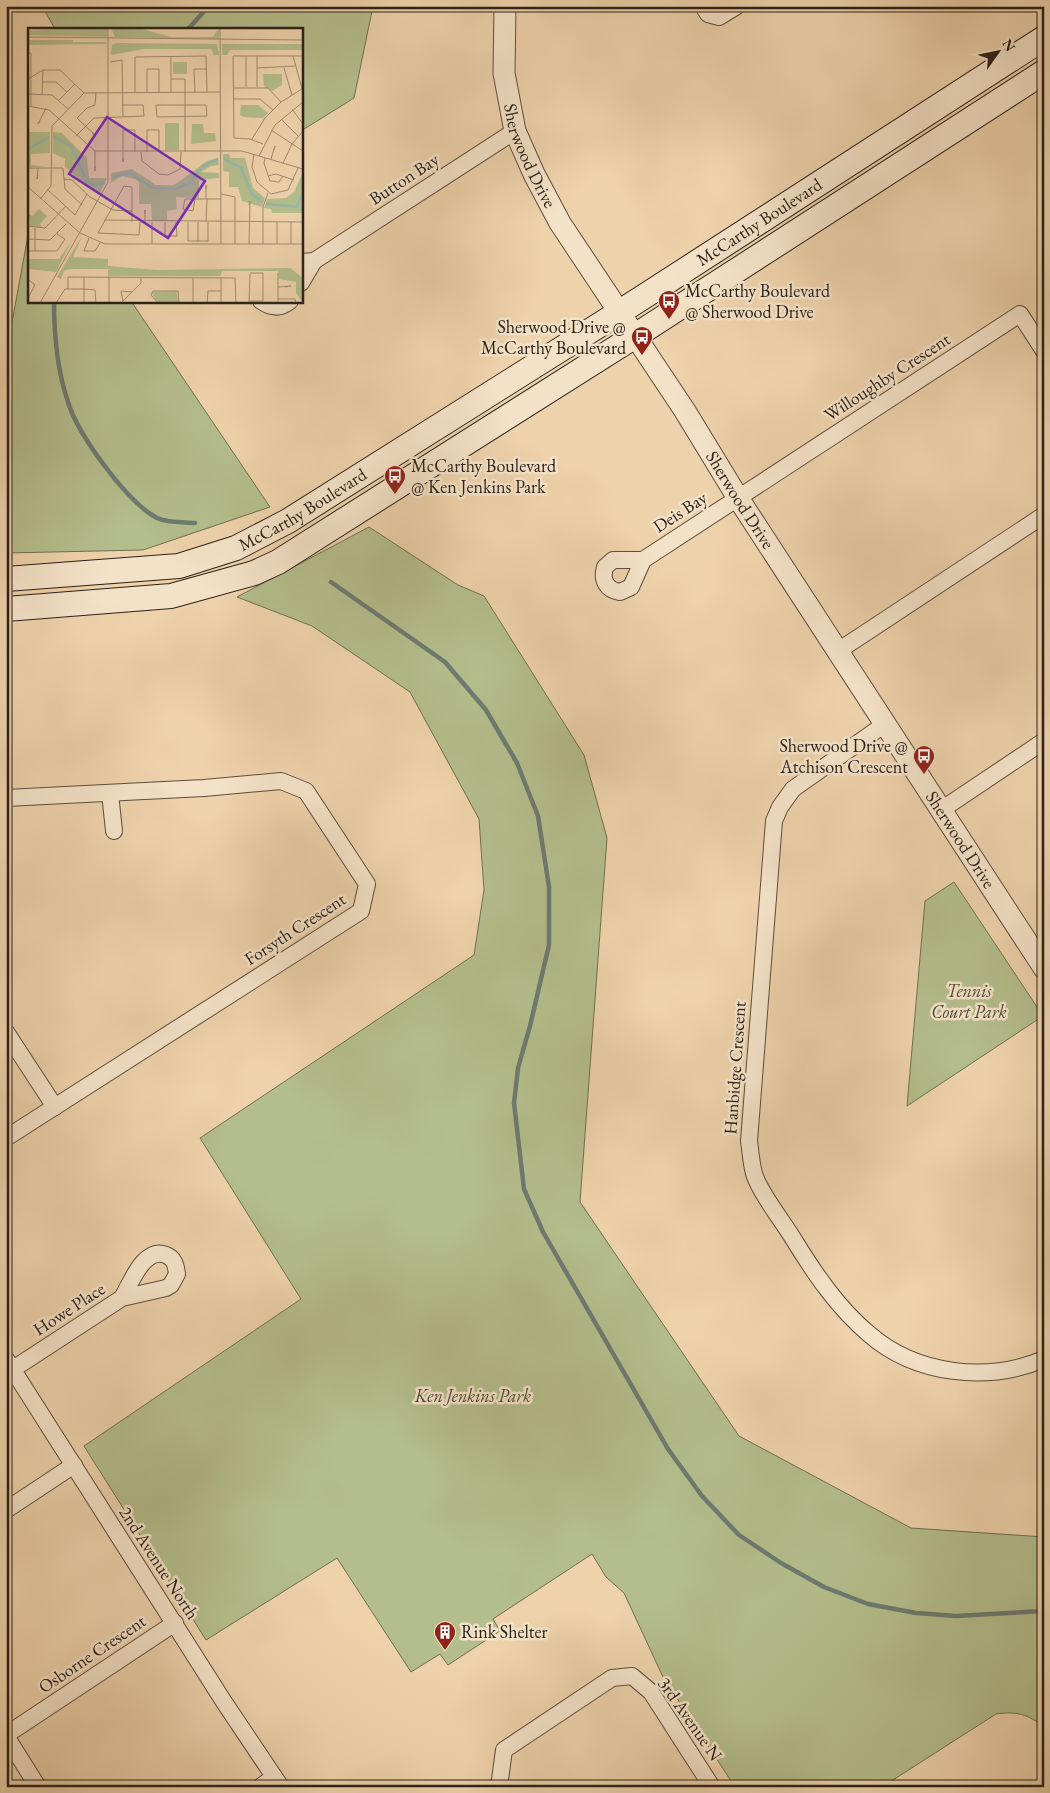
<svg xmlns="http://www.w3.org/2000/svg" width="1050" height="1793" font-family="'EB Garamond',serif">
	<rect width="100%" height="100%" fill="#eed2ab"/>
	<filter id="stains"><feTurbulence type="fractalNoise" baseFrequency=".004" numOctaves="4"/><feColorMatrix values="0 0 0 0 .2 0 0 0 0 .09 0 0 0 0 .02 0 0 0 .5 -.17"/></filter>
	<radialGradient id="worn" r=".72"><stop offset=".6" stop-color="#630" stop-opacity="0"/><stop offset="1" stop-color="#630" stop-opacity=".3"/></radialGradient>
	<g fill="#b4bd8c" stroke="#706f52">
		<polygon points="42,6 373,6 354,98 301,131 301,29 55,29"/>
		<polygon points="29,230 29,301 131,301 270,507 143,550 6,553 6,355"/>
		<path d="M369 527 458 585 484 596 584 755 607 838 580 1202 739 1436 911 1528 1044 1537V1727C1028 1714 1016 1711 996 1714L882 1787H735L663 1677 624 1593 606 1577 592 1554 493 1619 500 1631 448 1665 440 1654 411 1672 337 1558 206 1640 84 1446 301 1299 200 1138 474 955 484 890 479 819 410 692 312 626 237 597Z"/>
		<polygon points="954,882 1043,1016 907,1106 925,901"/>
	</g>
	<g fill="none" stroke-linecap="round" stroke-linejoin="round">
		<g stroke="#6d7b71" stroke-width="4.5">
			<polyline points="188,29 209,6"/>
			<path d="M54 301C54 335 57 370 68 402 78 435 127 502 157 518 167 523 184 522 195 523"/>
			<polyline points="331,582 445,662 486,710 517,763 538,816 549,887 549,945 530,1026 518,1068 514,1103 524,1189 543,1232 668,1449 702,1496 739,1535 781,1563 824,1587 868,1604 916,1613 956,1616 1044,1611"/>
		</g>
		<g stroke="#5c4d3e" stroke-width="18">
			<g id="minor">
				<polyline points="703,6 708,14 719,17 737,6"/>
				<polyline points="301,262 314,261 515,131"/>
				<polyline points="301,283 314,261"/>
				<path d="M261 301C271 308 280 309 290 301"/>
				<path d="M643 560H613L605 567C601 581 607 590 620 592L631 587 643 560 1020 314 1044 351"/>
				<polyline points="838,651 1044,515"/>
				<path d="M885 724 793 789 780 807 774 821 749 1141C751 1153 751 1168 756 1179 765 1200 782 1220 794 1240 815 1274 838 1308 869 1334 916 1375 988 1383 1044 1359"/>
				<polyline points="110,793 114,831"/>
				<polyline points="6,798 204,788 281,781 306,791 367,884 361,911 6,1138"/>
				<polyline points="941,810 1044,741"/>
				<polyline points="6,1032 55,1107"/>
				<polyline points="6,1359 224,1702 281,1787"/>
				<path d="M13 1369 122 1298 166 1288 171 1285 177 1274C176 1265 174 1258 166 1255 144 1246 131 1283 122 1298"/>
				<polyline points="6,1510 74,1465"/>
				<polyline points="6,1735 175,1623"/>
				<polyline points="6,1736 38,1787"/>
				<polyline points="260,1787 274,1777"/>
				<polyline points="499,1787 504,1750 612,1678 632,1676 651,1692 712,1787"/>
			</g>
		</g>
		<g stroke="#5c4d3e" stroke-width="23">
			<g id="tertiary">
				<path id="s1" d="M505 6 504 73 515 131 534 174 560 223 685 411 738 498 1044 968"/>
			</g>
		</g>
		<g stroke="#2b2119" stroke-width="26">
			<g id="secondary">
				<path id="s2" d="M6 579 179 566 236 548 288 521 620 312 1044 38"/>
				<polyline points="6,609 171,596 254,573 278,562 635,336 1044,72"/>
			</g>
		</g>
		<use href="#minor" stroke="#f4e2c8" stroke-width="16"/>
		<use href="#tertiary" stroke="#f4e2c8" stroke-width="21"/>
		<use href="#secondary" stroke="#f4e2c8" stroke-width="24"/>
	</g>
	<defs>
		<g id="bus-pin" transform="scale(1.125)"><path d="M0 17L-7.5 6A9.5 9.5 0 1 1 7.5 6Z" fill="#8f2418" stroke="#f4e2c8"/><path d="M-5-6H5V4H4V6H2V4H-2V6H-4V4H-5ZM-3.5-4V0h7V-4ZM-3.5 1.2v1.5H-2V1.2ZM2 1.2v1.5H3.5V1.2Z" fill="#fff"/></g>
		<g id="building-pin" transform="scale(1.125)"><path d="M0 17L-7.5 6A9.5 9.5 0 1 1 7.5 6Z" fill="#8f2418" stroke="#f4e2c8"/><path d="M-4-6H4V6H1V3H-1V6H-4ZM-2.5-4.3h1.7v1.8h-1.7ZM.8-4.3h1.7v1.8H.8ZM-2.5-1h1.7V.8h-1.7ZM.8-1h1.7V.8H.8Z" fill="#fff"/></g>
	</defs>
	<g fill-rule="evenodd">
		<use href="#bus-pin" x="669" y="301"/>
		<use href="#bus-pin" x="642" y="337"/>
		<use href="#bus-pin" x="395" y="476"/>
		<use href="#bus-pin" x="924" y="756"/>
		<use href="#building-pin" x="445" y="1632"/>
	</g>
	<g text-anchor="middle" stroke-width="5" stroke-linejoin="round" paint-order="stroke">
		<g font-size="18" fill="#2b2119" stroke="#f4e2c8">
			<text dy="6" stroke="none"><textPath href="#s1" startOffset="154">Sherwood Drive</textPath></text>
			<text transform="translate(404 179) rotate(-33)" y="6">Button Bay</text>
			<text dy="6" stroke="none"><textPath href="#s2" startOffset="850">McCarthy Boulevard</textPath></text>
			<text transform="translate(887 377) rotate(-33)" y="6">Willoughby Crescent</text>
			<text dy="6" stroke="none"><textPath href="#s1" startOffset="559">Sherwood Drive</textPath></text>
			<text dy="6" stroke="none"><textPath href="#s2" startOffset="310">McCarthy Boulevard</textPath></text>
			<text transform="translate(680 512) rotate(-33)" y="6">Deis Bay</text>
			<text dy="6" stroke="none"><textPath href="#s1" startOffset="964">Sherwood Drive</textPath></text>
			<text transform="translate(295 929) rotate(-33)" y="6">Forsyth Crescent</text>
			<text transform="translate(735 1068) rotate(-86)" y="6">Hanbidge Crescent</text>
			<text transform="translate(69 1309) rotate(-33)" y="6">Howe Place</text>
			<text transform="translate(159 1563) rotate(57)" y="6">2nd Avenue North</text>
			<text transform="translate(92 1654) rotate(-34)" y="6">Osborne Crescent</text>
			<text transform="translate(690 1719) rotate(55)" y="6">3rd Avenue N</text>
		</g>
		<g font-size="18" fill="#2b2119" stroke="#f4e2c8" text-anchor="start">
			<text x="685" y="297">McCarthy Boulevard<tspan x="685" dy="21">@ Sherwood Drive</tspan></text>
			<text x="626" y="333" text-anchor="end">Sherwood Drive @<tspan x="626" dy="21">McCarthy Boulevard</tspan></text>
			<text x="411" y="472">McCarthy Boulevard<tspan x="411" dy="21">@ Ken Jenkins Park</tspan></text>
			<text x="908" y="752" text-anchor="end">Sherwood Drive @<tspan x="908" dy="21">Atchison Crescent</tspan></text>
			<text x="461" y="1638">Rink Shelter</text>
		</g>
		<g font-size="18" font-style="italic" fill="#4d4836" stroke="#f4e2c8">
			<text x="969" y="997">Tennis<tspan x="969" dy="21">Court Park</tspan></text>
			<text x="473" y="1402">Ken Jenkins Park</text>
		</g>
	</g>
	<g transform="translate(28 28)">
		<rect width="275" height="275" fill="#eed2ab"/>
		<path d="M51 0H79V9L0 7V3ZM83 0H110L143 9H185L191 0V11L87 9ZM0 14H77L79 16 0 17ZM89 15 189 16 191 27H185L184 21H116L83 27 84 17ZM194 16H275V22H202L199 27H194ZM145 34H159V46H145ZM235 46H254V57L244 63 236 58ZM213 77H230L240 85 235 90 216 89 212 87ZM137 95H151V122H137ZM164 96H175L176 105H187L188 113 163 116ZM0 104H22V125L3 126V137L19 139H0ZM25 104 34 105 59 130 61 150H79L71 167 37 139V131L25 125ZM195 126H201L202 130H217L225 160 237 170 234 179 214 173 210 159H201V144L195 143ZM190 130 191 137 183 138 173 144 191 145V150L171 152V170L148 169 149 181 139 183V193H124L123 176H111V154L107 151 94 148 83 155V145L104 141 128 157H146L179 133ZM275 144V185H244L243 181 236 180 239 171 258 170 266 164ZM11 181 19 188 12 196 13 199 2 198 0 185 4 188ZM54 208 45 229 80 231V238L129 242 262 240 275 250V275L268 265V254L251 251 250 243H194L192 248H82V242L79 241H42L36 243 33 251 29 249ZM43 214 28 244 0 241V231H31ZM148 263 151 275H130L123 264Z" fill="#b4bd8c"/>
		<path fill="none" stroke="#99b7ac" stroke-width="2.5" d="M26 109 43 118 59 153 66 157 77 155M0 121 21 109M196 131 213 140 224 166 234 174M85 149 102 145 125 160 148 161 160 156 175 138 190 131M238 176 269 179 275 164"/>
		<path fill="none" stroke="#a08b71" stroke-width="1" d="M136 0H183M192 0 193 216M202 0H241M0 9 275 12M0 13H45M0 25H3V78M229 28V59M265 28 275 64M82 34 94 32 95 89M229 40 267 38M256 40 264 67M0 51 15 42H32L56 65M143 51H157V124M15 54H28L39 64M218 59V28M205 60H240L253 74M107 64V29L178 28 179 64M119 64V41H131V64M143 64V28M167 64 166 41H179M0 66 24 67 40 81M14 66 15 42M206 71H232L245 82M31 72 47 56M128 77H178L179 88 129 89ZM0 78 21 82 67 123H214L275 141M264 81 275 96M253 91 270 108M12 93 10 96 18 80M243 102 275 123M64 105 68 108 49 90 59 80 67 77 68 64M48 108 66 90 116 88 115 77H94M224 111 237 90 253 74 274 61M235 116 222 111 206 110 205 28H275M113 124 114 133 131 146 140 147 152 141 153 124M119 124V102H131V124M226 126 224 139 229 154 243 166 260 162 270 140M231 128 247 97 275 74M237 130 236 135 242 153 251 154 255 148M95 131V134V102H107V124M243 131 247 118 246 122M255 135 264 116 275 103M67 138V143V123M0 140H35L37 161 54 177M10 147 9 151 10 140M240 148 248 146 266 152M36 151 44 152 62 169 85 182 104 183M0 159 52 205M20 162 47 187 59 166M193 166 207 169V216M12 171 23 158 24 98 56 65 192 64M167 171 165 183 155 181 157 171H193M178 171V157V161M117 186V182V194M76 192 275 194M104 194V159L96 158 70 205 111 207 112 194M124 194V216M137 194V208H149L148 194M160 194V213H180V194M178 194 179 171M0 198 17 200 38 178M7 200V223M52 205 77 216H275M61 210 56 223H67L72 215M0 211 22 212 38 196M170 213V194M221 216 222 173 221 177M235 216V179L240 165M249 216V194M263 216V194M0 223H29L37 211 29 206M250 245V275M56 249V275M0 251 7 257 0 270M250 259 263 258 257 259M40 261V249L207 250 208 275M250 271H267L268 275M95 273 93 263 104 264M221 273H235V245H222M12 275 80 154V0M28 275 37 261H56L67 262 68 275M81 275V242M93 275 113 255V250M130 275 123 267 125 263H150L151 275M165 275V250M179 275 180 263H193M193 275V250M221 275 222 246"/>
		<path fill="#7b2cbf" fill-opacity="0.15" stroke="#7b2cbf" stroke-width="2.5" d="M79 89 177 153 140 210 41 146Z"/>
		<rect width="275" height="275" fill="none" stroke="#2b2119" stroke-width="2.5"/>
	</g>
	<rect width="1050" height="1793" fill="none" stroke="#eed2ab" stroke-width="25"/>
	<rect x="8" y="8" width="1035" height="1778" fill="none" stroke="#2b2119" stroke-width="2.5"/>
	<rect x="12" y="12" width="1025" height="1768" fill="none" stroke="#2b2119"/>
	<g transform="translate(998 52) rotate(57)" stroke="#f4e2c8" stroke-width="4" paint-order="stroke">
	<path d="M0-4L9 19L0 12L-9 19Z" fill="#2b2119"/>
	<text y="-8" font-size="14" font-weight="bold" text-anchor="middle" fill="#2b2119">N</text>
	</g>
	<rect width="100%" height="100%" filter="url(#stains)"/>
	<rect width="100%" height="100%" fill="url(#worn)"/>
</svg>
